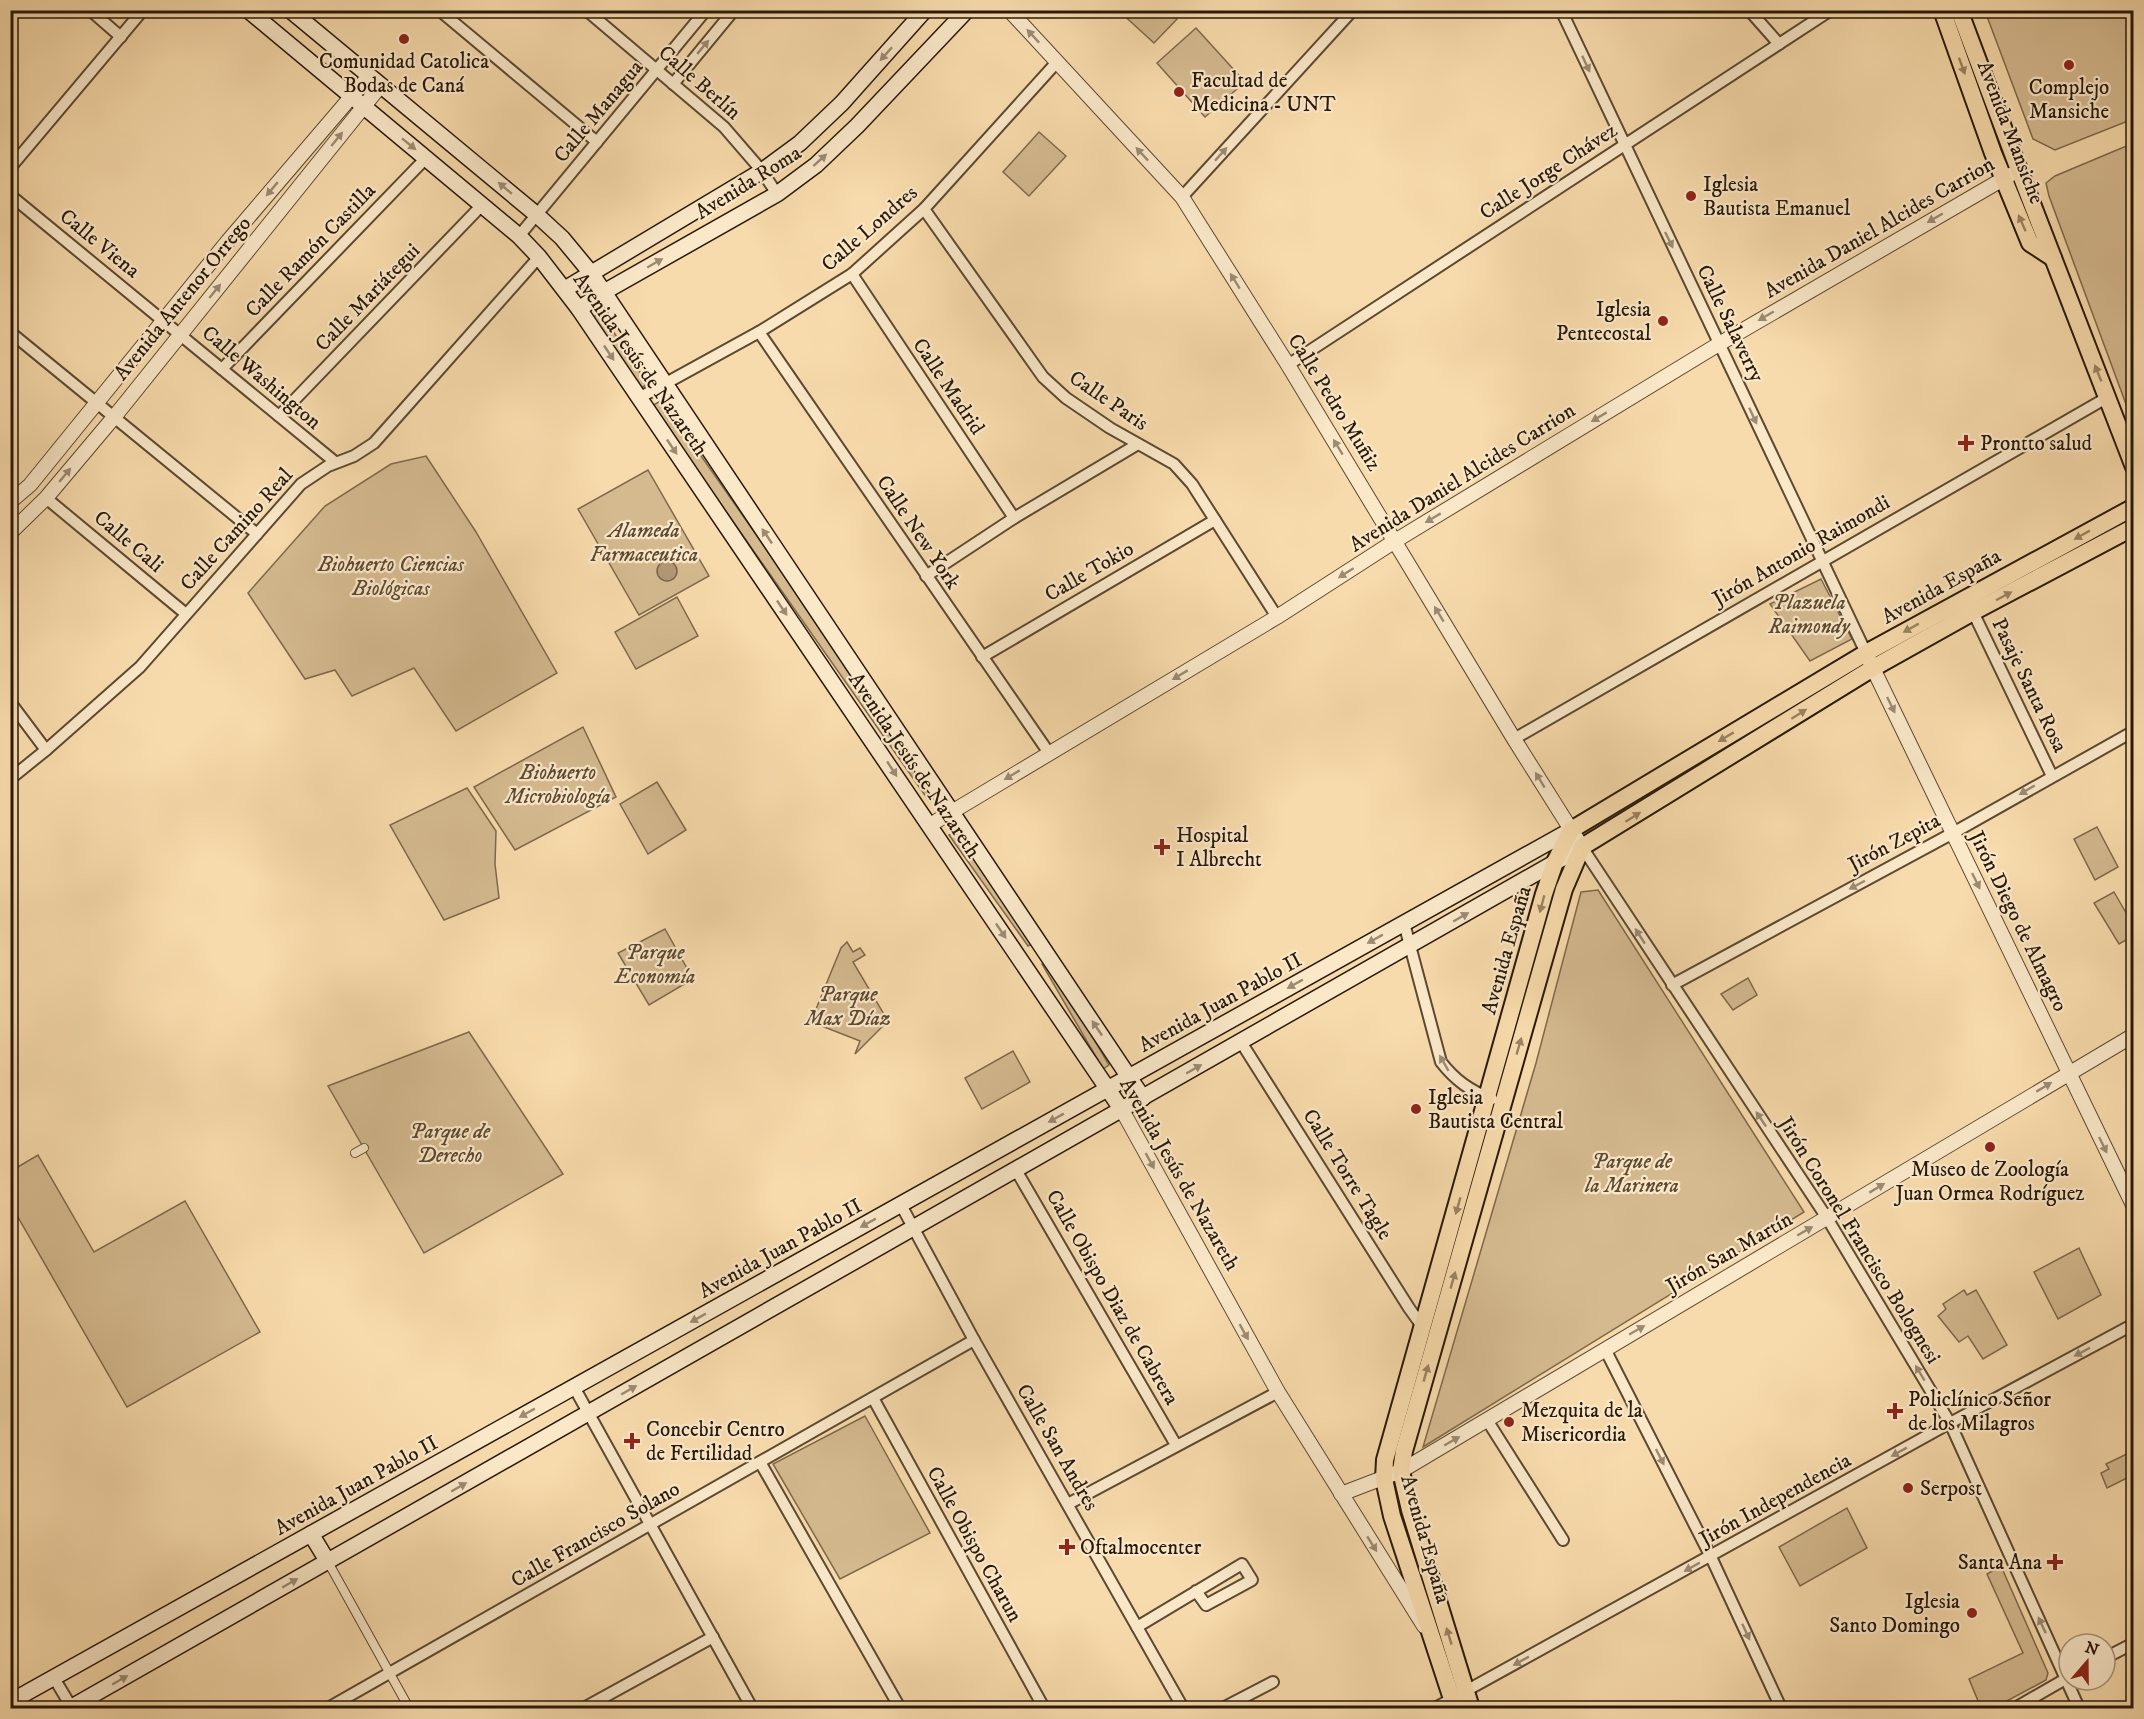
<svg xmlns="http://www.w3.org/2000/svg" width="2144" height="1719" font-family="'IM FELL DW Pica',serif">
	<rect width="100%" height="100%" fill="#f8dbac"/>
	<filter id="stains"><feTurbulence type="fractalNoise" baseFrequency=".00333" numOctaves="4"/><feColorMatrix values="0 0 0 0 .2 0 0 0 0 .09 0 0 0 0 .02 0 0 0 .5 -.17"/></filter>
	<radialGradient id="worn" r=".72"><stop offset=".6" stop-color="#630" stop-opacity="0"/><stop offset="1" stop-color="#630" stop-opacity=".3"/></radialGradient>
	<g fill="#d5ba90" stroke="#7e694c" stroke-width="1.5">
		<polygon points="1119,11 1168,11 1177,19 1154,43"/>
		<polygon points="1985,11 2133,11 2133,119 2055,150 2033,139"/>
		<polygon points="1196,28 1245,82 1205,117 1157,63"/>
		<polygon points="1039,132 1066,156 1029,196 1003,172"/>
		<polygon points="2124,147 2133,147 2133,423 2049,196 2046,183 2055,176"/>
		<polygon points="601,313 648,384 639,389 593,317"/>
		<polygon points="662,400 938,795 929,801 652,406"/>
		<polygon points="426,456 476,532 557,673 456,731 414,668 352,696 335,670 305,679 248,593 325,506 391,464"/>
		<polygon points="648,470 709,576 639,615 578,509"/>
		<polygon points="1821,579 1852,639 1810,661 1770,604"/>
		<polygon points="677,597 698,636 636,669 615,632"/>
		<polygon points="583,727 616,797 515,850 474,787"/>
		<polygon points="657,782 686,830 648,854 620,804"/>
		<polygon points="467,788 496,831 495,864 499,898 444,920 390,825"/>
		<polygon points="2097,827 2118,867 2095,880 2074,839"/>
		<polygon points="960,830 1036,942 1028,946 949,835"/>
		<polygon points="1598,890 1804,1212 1423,1447 1536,1063 1581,892"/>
		<polygon points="2114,892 2133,925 2133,936 2119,944 2094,903"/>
		<polygon points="665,929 693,979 649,1005 618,953"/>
		<polygon points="847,942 853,952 860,948 865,955 853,962 888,1021 855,1054 860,1041 819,1025 816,1009 841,948"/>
		<polygon points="1048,960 1109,1065 1103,1069 1042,964"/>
		<polygon points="1748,978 1757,995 1733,1010 1721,994"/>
		<polygon points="469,1032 563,1174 424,1253 328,1086"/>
		<polygon points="1013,1051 1030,1082 982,1109 965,1078"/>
		<polygon points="38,1155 94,1252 185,1201 260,1332 127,1407 11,1205 11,1171"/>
		<polygon points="2079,1248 2101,1295 2058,1319 2034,1272"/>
		<polygon points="1964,1290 1967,1295 1976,1290 2007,1345 1983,1359 1968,1336 1959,1342 1938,1316 1946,1309 1943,1304"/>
		<polygon points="865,1416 930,1533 840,1579 773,1464"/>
		<polygon points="2133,1451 2133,1475 2107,1488 2101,1473 2109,1469 2106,1464"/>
		<polygon points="1847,1508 1867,1548 1800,1586 1779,1547"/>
		<polygon points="2001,1566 2048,1673 2046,1680 1994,1708 1981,1708 1969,1679 2023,1653 1987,1574"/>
	</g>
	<circle fill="#b19975" stroke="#7a654a" stroke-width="1.5" cx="667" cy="571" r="10"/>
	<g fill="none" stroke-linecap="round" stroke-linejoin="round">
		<g stroke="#5c4932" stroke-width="10">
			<g id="pedestrian">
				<polyline points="355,1153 364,1148"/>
				<polyline points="328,1562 409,1708"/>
			</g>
		</g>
		<g stroke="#5c4932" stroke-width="14">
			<g id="minor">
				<polyline points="90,10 121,37"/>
				<polyline points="439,10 597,142"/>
				<polyline points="586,10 724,127 762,171 777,194"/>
				<polyline points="1561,10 1866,653"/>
				<polyline points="1749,10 1779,44"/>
				<polyline points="10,13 12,10"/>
				<polyline points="673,84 734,10"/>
				<polyline points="10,168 143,10"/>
				<polyline points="10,195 335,462"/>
				<polyline points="1182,197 1353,10"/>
				<polyline points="924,209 1043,377 1066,398 1110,428 1174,464 1192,484 1277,617"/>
				<polyline points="519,236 706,10"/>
				<polyline points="852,274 1014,518"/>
				<polyline points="10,332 257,534"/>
				<polyline points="759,332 1049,753"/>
				<polyline points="1288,365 1831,10"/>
				<polyline points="222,369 426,158"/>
				<polyline points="639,398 759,332 852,274 924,209 1057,62"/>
				<polyline points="279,416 482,205"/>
				<polyline points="46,498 186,614"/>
				<polyline points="926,576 1014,518 1138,444"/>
				<polyline points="1973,612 2052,776"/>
				<polyline points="982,657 1215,520"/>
				<polyline points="10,702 46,750"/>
				<polyline points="1514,739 2108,397"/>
				<polyline points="10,779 46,750 140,667 301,484 328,466 354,456 374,443 539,257"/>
				<polyline points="1582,847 1827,1218 1950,1423 2079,1708"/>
				<path d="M1404 923 1441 1062C1455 1080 1470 1091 1492 1099"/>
				<polyline points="1672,985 1953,833 2134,731"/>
				<polyline points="1241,1042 1409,1308 1419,1322 1424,1325"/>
				<polyline points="1016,1170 1176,1445"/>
				<polyline points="901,1205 974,1340 1183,1708"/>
				<polyline points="1605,1349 1711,1557 1781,1708"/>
				<polyline points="574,1387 752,1708"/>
				<polyline points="873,1398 1044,1708"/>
				<polyline points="1487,1420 1563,1540"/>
				<polyline points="760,1462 900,1708"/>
				<polyline points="1068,1504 1278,1392"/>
				<polyline points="1137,1627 1242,1564 1252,1580 1206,1605 1196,1591"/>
				<polyline points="2105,1658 2134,1643"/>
				<polyline points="54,1678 72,1708"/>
				<polyline points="328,1708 974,1340"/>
				<polyline points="584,1708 713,1637"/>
				<polyline points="1223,1708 1273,1682"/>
				<polyline points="1435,1708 1950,1423 2134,1324"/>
				<polyline points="2015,1708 2069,1677"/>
			</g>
		</g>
		<g stroke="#5c4932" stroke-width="16">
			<g id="tertiary">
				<polyline points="1009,10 1182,197 1288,365 1514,739 1582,847"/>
				<polyline points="10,502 30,485 228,241 369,76"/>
				<polyline points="10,533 46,498 115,416 381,85"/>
				<polyline points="1869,660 2134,1207"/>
				<polyline points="930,825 1277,617 1395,541 1719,344 2010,175"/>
				<polyline points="1122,1110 1278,1392 1424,1626"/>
				<polyline points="1341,1494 1401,1471 2134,1035"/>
			</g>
		</g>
		<g stroke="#281809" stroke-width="18">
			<g id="secondary">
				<polyline points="248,10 519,236 539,257 579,309 1122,1110"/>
				<polyline points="290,10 537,215 562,238 591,273 1143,1098"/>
				<polyline points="565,289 762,171 800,143 842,103 925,10"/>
				<polyline points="579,309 604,292 777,194 816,165 857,126 967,10"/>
				<polyline points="311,1534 328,1562"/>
				<polyline points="10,1702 1571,830"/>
				<polyline points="70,1708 1582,847"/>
			</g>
		</g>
		<g stroke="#281809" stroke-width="20">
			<g id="primary">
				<polyline points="1455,1708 1392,1516 1384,1479 1385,1460 1544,894 1555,862 1571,830 1866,653 2134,507"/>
				<polyline points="1471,1708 1410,1510 1401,1471 1404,1451 1564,889 1582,847 1873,668 1973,612 2134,527"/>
			</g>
		</g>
		<g stroke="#281809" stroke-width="20">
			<g id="trunk">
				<polyline points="1942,10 1993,153 2030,243 2053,258"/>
				<polyline points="1959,10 2019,170 2134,467"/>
			</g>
		</g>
		<use href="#pedestrian" stroke="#fae8c9" stroke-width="8"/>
		<use href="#minor" stroke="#fae8c9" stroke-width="10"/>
		<use href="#tertiary" stroke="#fae8c9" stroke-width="14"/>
		<use href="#secondary" stroke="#fae8c9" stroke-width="15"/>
		<use href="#primary" stroke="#f8dbac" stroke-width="16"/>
		<use href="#trunk" stroke="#f8dbac" stroke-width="16"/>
	</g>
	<defs><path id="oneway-solid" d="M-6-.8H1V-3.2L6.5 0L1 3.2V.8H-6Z" transform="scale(1.5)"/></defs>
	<g fill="#9c8a73">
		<use href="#oneway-solid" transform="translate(1033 36) rotate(-133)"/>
		<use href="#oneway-solid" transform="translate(703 47) rotate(-50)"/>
		<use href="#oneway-solid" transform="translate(886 54) rotate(132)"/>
		<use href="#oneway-solid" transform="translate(1586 64) rotate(65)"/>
		<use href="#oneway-solid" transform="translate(337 139) rotate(-51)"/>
		<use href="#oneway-solid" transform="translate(409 144) rotate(39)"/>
		<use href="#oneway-solid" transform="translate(1142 154) rotate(-133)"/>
		<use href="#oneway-solid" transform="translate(1221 154) rotate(-48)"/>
		<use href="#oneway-solid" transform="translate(820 160) rotate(-42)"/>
		<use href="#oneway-solid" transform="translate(505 188) rotate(-140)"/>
		<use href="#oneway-solid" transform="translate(272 189) rotate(130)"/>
		<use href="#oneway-solid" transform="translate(1935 218) rotate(150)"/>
		<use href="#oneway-solid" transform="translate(1669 240) rotate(64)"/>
		<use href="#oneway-solid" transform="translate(655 263) rotate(-30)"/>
		<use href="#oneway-solid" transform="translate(1235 281) rotate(-122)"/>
		<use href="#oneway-solid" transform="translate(215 291) rotate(-51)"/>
		<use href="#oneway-solid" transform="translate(1766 316) rotate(150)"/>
		<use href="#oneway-solid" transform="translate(609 353) rotate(56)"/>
		<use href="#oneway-solid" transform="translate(1753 416) rotate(65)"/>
		<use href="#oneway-solid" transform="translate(1599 417) rotate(149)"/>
		<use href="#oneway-solid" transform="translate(672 447) rotate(56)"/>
		<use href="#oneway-solid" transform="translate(1338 447) rotate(-121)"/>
		<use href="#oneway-solid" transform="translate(65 475) rotate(-50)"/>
		<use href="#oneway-solid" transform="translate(1433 518) rotate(149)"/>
		<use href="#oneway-solid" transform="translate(767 536) rotate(-124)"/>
		<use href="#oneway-solid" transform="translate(1346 573) rotate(148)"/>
		<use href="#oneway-solid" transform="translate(782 608) rotate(56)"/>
		<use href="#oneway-solid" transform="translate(1439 614) rotate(-121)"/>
		<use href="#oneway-solid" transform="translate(1180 675) rotate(149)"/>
		<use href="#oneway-solid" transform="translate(1891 705) rotate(64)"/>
		<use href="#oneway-solid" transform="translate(892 769) rotate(57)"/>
		<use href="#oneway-solid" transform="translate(1012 775) rotate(149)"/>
		<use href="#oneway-solid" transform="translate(1540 780) rotate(-121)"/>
		<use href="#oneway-solid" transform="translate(2027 790) rotate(150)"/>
		<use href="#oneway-solid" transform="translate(1976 881) rotate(64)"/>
		<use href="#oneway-solid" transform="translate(1857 885) rotate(152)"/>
		<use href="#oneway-solid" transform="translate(1461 917) rotate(-30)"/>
		<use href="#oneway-solid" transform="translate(1001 931) rotate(56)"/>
		<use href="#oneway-solid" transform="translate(1640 936) rotate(-123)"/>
		<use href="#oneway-solid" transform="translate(1375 939) rotate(151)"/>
		<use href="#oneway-solid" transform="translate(1295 984) rotate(151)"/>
		<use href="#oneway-solid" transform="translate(1097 1028) rotate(-124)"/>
		<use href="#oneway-solid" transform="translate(1444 1063) rotate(-120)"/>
		<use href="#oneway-solid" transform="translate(1194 1069) rotate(-30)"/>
		<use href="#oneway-solid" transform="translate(2044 1087) rotate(-31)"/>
		<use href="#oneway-solid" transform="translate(1056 1118) rotate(151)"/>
		<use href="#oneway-solid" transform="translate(1761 1119) rotate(-124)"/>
		<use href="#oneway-solid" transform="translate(2103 1145) rotate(64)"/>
		<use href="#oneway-solid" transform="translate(1150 1161) rotate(61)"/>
		<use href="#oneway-solid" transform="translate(1877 1188) rotate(-31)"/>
		<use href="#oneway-solid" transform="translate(868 1223) rotate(151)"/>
		<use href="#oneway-solid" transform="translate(1805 1231) rotate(-30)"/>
		<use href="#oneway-solid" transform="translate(698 1318) rotate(151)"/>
		<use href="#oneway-solid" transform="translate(1637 1330) rotate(-30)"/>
		<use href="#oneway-solid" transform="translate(1244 1332) rotate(61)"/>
		<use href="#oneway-solid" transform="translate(2082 1352) rotate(152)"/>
		<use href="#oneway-solid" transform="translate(1920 1373) rotate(-121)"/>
		<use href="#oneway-solid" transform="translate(629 1390) rotate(-30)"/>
		<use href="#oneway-solid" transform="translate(527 1413) rotate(151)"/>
		<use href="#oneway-solid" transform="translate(1452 1441) rotate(-30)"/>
		<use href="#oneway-solid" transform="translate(1899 1452) rotate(151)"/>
		<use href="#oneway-solid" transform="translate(1660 1457) rotate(63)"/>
		<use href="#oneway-solid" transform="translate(459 1487) rotate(-30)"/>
		<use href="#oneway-solid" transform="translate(1372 1544) rotate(58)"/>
		<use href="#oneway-solid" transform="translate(1692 1567) rotate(151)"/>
		<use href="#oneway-solid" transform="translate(290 1583) rotate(-30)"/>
		<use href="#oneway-solid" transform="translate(2042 1625) rotate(-115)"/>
		<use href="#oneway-solid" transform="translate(1746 1632) rotate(65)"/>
		<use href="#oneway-solid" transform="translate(1521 1661) rotate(151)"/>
		<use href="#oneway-solid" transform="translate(120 1680) rotate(-30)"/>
	</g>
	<g fill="#9a8363">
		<use href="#oneway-solid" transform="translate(1962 66) rotate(70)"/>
		<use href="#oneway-solid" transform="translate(2022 223) rotate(-114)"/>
		<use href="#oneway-solid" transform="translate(2098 373) rotate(-112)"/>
		<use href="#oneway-solid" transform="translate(2082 535) rotate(151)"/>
		<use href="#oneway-solid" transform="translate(2004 596) rotate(-28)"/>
		<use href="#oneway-solid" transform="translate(1911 628) rotate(151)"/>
		<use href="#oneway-solid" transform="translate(1799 714) rotate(-32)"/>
		<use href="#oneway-solid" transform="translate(1726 737) rotate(149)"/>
		<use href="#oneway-solid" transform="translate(1633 817) rotate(-32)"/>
		<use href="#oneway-solid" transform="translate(1542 904) rotate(105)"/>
		<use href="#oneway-solid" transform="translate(1519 1046) rotate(-74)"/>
		<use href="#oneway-solid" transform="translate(1458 1206) rotate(106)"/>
		<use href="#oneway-solid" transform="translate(1453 1280) rotate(-74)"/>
		<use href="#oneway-solid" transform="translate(1426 1373) rotate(-74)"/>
		<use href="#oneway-solid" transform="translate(1449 1636) rotate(-107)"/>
	</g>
	<g fill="#8f2418" stroke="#fae8c9" stroke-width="2">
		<circle cx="404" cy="39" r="6"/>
		<circle cx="2069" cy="65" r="6"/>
		<circle cx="1179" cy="92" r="6"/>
		<circle cx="1691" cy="196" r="6"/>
		<circle cx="1663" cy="321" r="6"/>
		<path d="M1963 434h6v6h6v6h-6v6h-6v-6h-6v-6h6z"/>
		<path d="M1159 838h6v6h6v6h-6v6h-6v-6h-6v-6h6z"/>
		<circle cx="1416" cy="1109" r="6"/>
		<circle cx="1990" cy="1147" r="6"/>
		<path d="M1892 1402h6v6h6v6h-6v6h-6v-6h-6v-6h6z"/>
		<circle cx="1509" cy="1422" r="6"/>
		<path d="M629 1432h6v6h6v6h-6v6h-6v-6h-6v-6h6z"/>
		<circle cx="1908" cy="1488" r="6"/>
		<path d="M1064 1538h6v6h6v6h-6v6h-6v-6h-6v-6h6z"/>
		<path d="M2052 1553h6v6h6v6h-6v6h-6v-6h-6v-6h6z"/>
		<circle cx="1972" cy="1613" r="6"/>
	</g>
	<g text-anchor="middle" stroke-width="4.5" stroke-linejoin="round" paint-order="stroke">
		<g font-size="21" fill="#281809" stroke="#fae8c9" text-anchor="start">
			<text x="404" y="68" text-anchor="middle">Comunidad Catolica<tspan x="404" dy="24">Bodas de Caná</tspan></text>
			<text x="1191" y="87">Facultad de<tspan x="1191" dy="24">Medicina - UNT</tspan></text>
			<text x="2069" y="94" text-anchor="middle">Complejo<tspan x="2069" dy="24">Mansiche</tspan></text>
			<text x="1703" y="191">Iglesia<tspan x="1703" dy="24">Bautista Emanuel</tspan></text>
			<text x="1651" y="316" text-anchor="end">Iglesia<tspan x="1651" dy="24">Pentecostal</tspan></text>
			<text x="1980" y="450">Prontto salud</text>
			<text x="1176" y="842">Hospital<tspan x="1176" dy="24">I Albrecht</tspan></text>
			<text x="1428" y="1104">Iglesia<tspan x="1428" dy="24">Bautista Central</tspan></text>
			<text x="1990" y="1176" text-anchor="middle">Museo de Zoología<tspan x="1990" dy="24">Juan Ormea Rodríguez</tspan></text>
			<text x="1908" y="1406">Policlínico Señor<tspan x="1908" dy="24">de los Milagros</tspan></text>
			<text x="1521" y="1417">Mezquita de la<tspan x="1521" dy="24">Misericordia</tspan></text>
			<text x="646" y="1436">Concebir Centro<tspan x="646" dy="24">de Fertilidad</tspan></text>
			<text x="1920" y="1495">Serpost</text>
			<text x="1080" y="1554">Oftalmocenter</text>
			<text x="2042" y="1569" text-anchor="end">Santa Ana</text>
			<text x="1960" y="1608" text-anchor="end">Iglesia<tspan x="1960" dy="24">Santo Domingo</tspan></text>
		</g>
		<g font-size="21" fill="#281809" stroke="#fae8c9">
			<text transform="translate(700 82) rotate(41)" y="7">Calle Berlín</text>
			<text transform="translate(598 111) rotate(-50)" y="7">Calle Managua</text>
			<text transform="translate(2011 132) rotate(69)" y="7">Avenida Mansiche</text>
			<text transform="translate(1548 171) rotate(-33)" y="7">Calle Jorge Chávez</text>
			<text transform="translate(748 182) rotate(-32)" y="7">Avenida Roma</text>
			<text transform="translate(1879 227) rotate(-30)" y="7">Avenida Daniel Alcides Carrion</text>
			<text transform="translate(869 228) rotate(-41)" y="7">Calle Londres</text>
			<text transform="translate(100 243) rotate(39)" y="7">Calle Viena</text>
			<text transform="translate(310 250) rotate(-46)" y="7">Calle Ramón Castilla</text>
			<text transform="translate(367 297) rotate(-46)" y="7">Calle Mariátegui</text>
			<text transform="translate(182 298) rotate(-51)" y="7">Avenida Antenor Orrego</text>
			<text transform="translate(1731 323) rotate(64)" y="7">Calle Salaverry</text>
			<text transform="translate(641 364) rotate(55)" y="7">Avenida Jesús de Nazareth</text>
			<text transform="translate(262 377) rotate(40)" y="7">Calle Washington</text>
			<text transform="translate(949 386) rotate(56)" y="7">Calle Madrid</text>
			<text transform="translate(1109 400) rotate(34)" y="7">Calle Paris</text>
			<text transform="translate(1335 402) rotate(58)" y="7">Calle Pedro Muñiz</text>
			<text transform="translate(1462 477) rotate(-32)" y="7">Avenida Daniel Alcides Carrion</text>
			<text transform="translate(236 529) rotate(-48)" y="7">Calle Camino Real</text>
			<text transform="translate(919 532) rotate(56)" y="7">Calle New York</text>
			<text transform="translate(129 541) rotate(40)" y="7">Calle Cali</text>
			<text transform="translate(1801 550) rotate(-30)" y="7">Jirón Antonio Raimondi</text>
			<text transform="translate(1089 571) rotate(-30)" y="7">Calle Tokio</text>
			<text transform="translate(1941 586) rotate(-29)" y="7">Avenida España</text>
			<text transform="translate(2030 685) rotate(64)" y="7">Pasaje Santa Rosa</text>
			<text transform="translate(915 765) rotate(56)" y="7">Avenida Jesús de Nazareth</text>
			<text transform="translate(1894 842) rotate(-28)" y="7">Jirón Zepita</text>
			<text transform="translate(2019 921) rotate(64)" y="7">Jirón Diego de Almagro</text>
			<text transform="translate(1506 950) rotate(-74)" y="7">Avenida España</text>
			<text transform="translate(1220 1002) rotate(-29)" y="7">Avenida Juan Pablo II</text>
			<text transform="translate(1180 1174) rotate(60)" y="7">Avenida Jesús de Nazareth</text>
			<text transform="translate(1348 1174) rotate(58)" y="7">Calle Torre Tagle</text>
			<text transform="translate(1860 1240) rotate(58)" y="7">Jirón Coronel Francisco Bolognesi</text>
			<text transform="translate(780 1248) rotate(-29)" y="7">Avenida Juan Pablo II</text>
			<text transform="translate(1729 1252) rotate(-30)" y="7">Jirón San Martín</text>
			<text transform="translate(1113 1297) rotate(60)" y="7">Calle Obispo Diaz de Cabrera</text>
			<text transform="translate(1058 1447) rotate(60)" y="7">Calle San Andres</text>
			<text transform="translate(356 1485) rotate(-29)" y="7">Avenida Juan Pablo II</text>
			<text transform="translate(1775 1499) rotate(-29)" y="7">Jirón Independencia</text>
			<text transform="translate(595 1534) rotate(-30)" y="7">Calle Francisco Solano</text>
			<text transform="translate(1426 1539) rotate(74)" y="7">Avenida España</text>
			<text transform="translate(975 1544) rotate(61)" y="7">Calle Obispo Charun</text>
		</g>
		<g font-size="21" font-style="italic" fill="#5c4932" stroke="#fae8c9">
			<text x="644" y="537">Alameda<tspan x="644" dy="24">Farmaceutica</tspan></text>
			<text x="391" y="571">Biohuerto Ciencias<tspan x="391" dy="24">Biológicas</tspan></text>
			<text x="1809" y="609">Plazuela<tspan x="1809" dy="24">Raimondy</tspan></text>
			<text x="558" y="779">Biohuerto<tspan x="558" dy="24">Microbiología</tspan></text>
			<text x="655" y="959">Parque<tspan x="655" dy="24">Economía</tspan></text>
			<text x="848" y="1001">Parque<tspan x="848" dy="24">Max Díaz</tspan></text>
			<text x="450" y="1138">Parque de<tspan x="450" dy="24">Derecho</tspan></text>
			<text x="1632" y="1168">Parque de<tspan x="1632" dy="24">la Marinera</tspan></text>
		</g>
	</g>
	<rect width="2144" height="1719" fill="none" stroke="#f8dbac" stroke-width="36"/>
	<rect x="12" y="12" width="2120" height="1695" fill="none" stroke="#281809" stroke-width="3"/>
	<rect x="18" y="18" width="2108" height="1683" fill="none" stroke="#281809" stroke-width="1.5"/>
	<g transform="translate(2087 1662) rotate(20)"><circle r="28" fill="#fae8c9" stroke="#a6957c" stroke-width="1.5"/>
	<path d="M0-4.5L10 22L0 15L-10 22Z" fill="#8f2418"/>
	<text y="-9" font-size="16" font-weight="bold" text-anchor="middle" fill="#281809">N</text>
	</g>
	<rect width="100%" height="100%" filter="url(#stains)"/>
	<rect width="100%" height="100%" fill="url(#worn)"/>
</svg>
